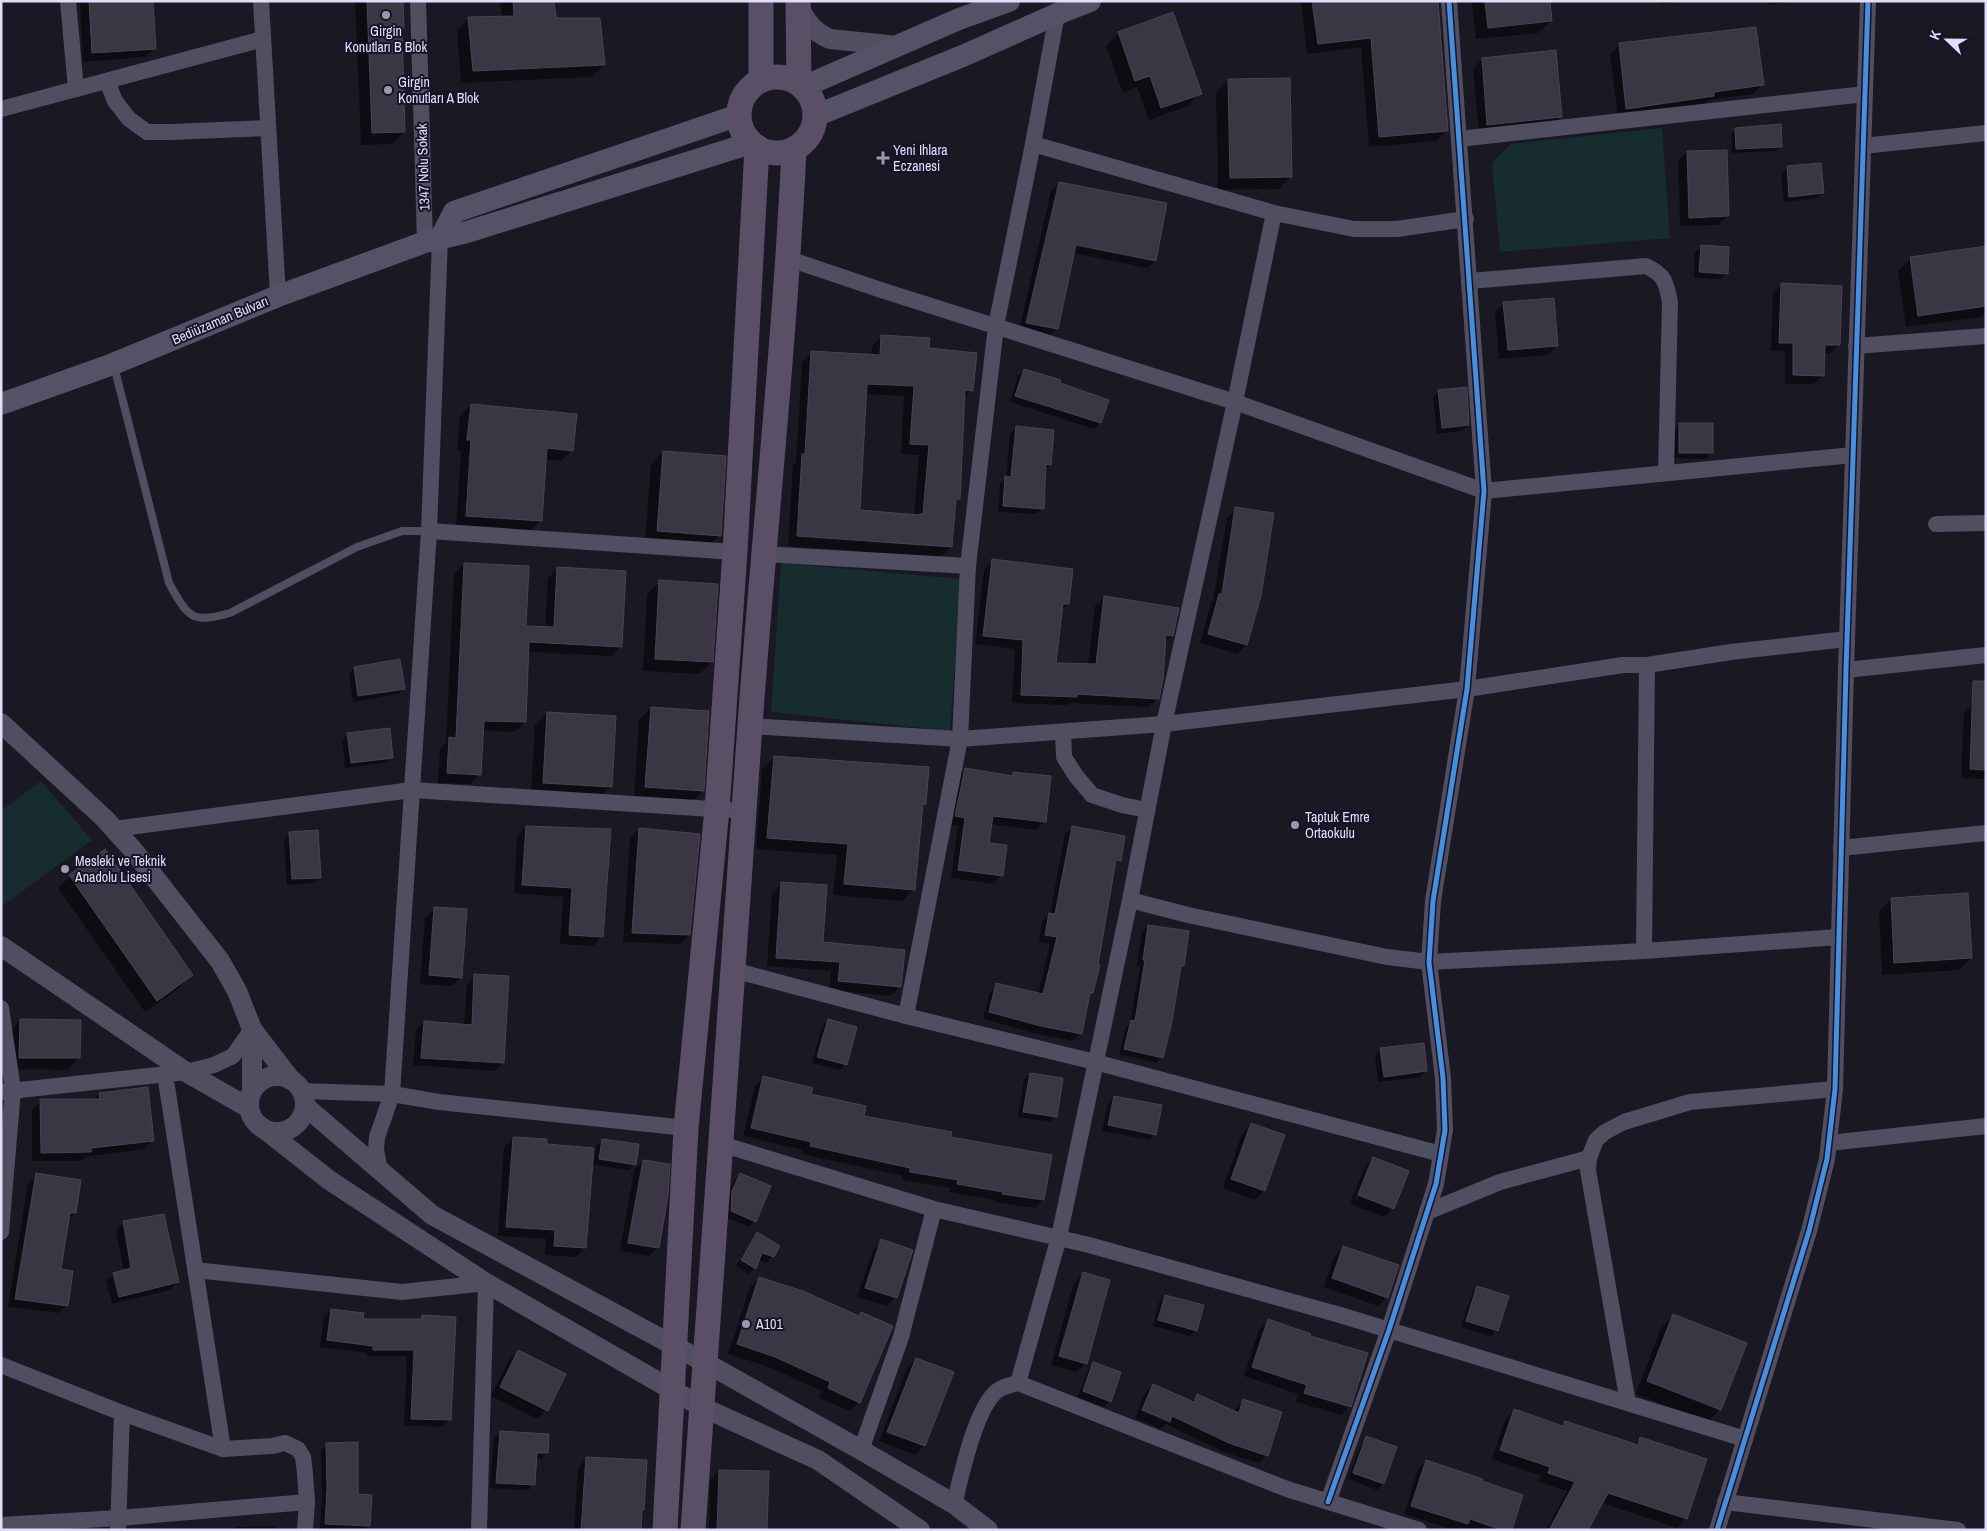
<svg xmlns="http://www.w3.org/2000/svg" width="1987" height="1531" font-family="'Archivo Narrow',sans-serif">
	<rect width="100%" height="100%" fill="#1a1822"/>
	<g fill="#172c2e">
		<polygon points="1662,128 1670,238 1500,252 1492,163 1511,144"/>
		<polygon points="781,563 961,579 950,731 771,712"/>
		<polygon points="41,781 92,840 1,907 1,811"/>
	</g>
	<g fill="#0007" fill-rule="evenodd">
		<polygon points="83,1 151,1 154,48 145,57 83,62 80,5"/>
		<polygon points="355,1 401,1 404,132 392,144 361,145"/>
		<polygon points="500,1 553,1 554,19 604,65 592,77 461,83 457,30 469,18 502,18"/>
		<polygon points="1301,1 1436,1 1447,131 1436,141 1369,147 1361,47 1307,54"/>
		<polygon points="1472,1 1549,1 1551,21 1538,33 1476,39"/>
		<polygon points="1661,1 1686,1 1661,4"/>
		<polygon points="1768,1 1796,1 1769,5"/>
		<polygon points="1119,33 1200,93 1188,106 1149,120 1137,87 1123,93 1106,46"/>
		<polygon points="1619,45 1762,85 1753,94 1709,100 1704,105 1618,118 1610,54"/>
		<polygon points="1482,59 1561,117 1552,126 1479,133 1473,69"/>
		<polygon points="1228,80 1291,176 1279,189 1218,190 1216,92"/>
		<polygon points="1736,129 1781,147 1776,151 1732,153 1731,134"/>
		<polygon points="1687,152 1727,216 1718,225 1680,226 1678,161"/>
		<polygon points="1787,168 1823,193 1817,198 1784,202 1781,174"/>
		<polygon points="1059,183 1155,261 1147,268 1073,253 1057,328 1049,336 1019,330 1051,191"/>
		<polygon points="1701,247 1727,273 1721,279 1694,278 1695,252"/>
		<polygon points="1986,248 1986,312 1981,317 1906,327 1898,271 1911,258"/>
		<polygon points="1782,284 1838,345 1830,354 1824,353 1823,376 1814,384 1785,384 1785,351 1771,351 1773,293"/>
		<polygon points="1504,303 1557,345 1548,355 1499,359 1495,312"/>
		<path d="M882 336 928 349 972 390 963 398 959 498 955 503 951 547 941 557 788 546 793 465 796 462 802 362 812 352 871 356 872 346ZM865 394 904 396 901 454 919 455 914 516 859 511Z"/>
		<polygon points="1024,370 1058,384 1107,400 1100,423 1094,429 1010,402 1018,376"/>
		<polygon points="1439,391 1468,425 1462,431 1437,434 1433,397"/>
		<polygon points="471,405 572,450 561,461 545,459 541,520 530,531 456,526 461,451 457,450 460,416"/>
		<polygon points="1680,424 1712,453 1706,459 1673,458 1674,430"/>
		<polygon points="1016,428 1050,464 1045,470 1042,508 1036,514 998,512 1000,484 1006,478 1010,434"/>
		<polygon points="663,452 720,535 708,547 645,543 651,464"/>
		<polygon points="1236,509 1246,645 1237,654 1200,643 1211,604 1213,601 1227,518"/>
		<polygon points="993,561 1068,604 1061,611 1055,664 1088,665 1095,606 1104,597 1172,636 1165,643 1158,698 1149,707 1070,703 1067,705 1012,703 1015,649 975,644 984,570"/>
		<polygon points="464,564 525,627 545,628 548,578 558,568 621,646 611,656 527,652 525,722 515,732 482,731 480,774 470,784 438,783 440,749 446,742 454,574"/>
		<polygon points="660,582 712,662 699,674 643,671 647,594"/>
		<polygon points="355,668 404,689 398,694 353,702 349,674"/>
		<polygon points="1973,704 1986,704 1986,779 1961,778 1964,713"/>
		<polygon points="651,708 703,791 690,803 634,799 639,720"/>
		<polygon points="547,713 611,786 599,799 531,795 535,725"/>
		<polygon points="348,734 392,757 386,763 345,768 342,740"/>
		<polygon points="774,758 925,804 921,807 913,890 902,901 833,895 837,855 756,849 762,769"/>
		<polygon points="965,769 1011,776 1014,773 1044,821 1036,830 991,824 987,844 1001,876 993,884 951,878 958,826 948,824 957,777"/>
		<polygon points="526,827 609,830 602,936 593,946 560,944 563,897 514,893 517,836"/>
		<polygon points="1073,827 1120,860 1114,866 1092,993 1088,996 1080,1034 1073,1041 1033,1033 983,1019 990,992 997,985 1038,995 1050,944 1039,942 1042,922 1050,914 1065,834"/>
		<polygon points="639,829 689,935 680,944 623,942 630,839"/>
		<polygon points="290,833 320,877 314,883 287,885 284,839"/>
		<polygon points="70,876 191,975 179,988 145,1012 58,888"/>
		<polygon points="782,884 822,943 900,987 891,996 829,990 831,971 767,966 772,893"/>
		<polygon points="1891,899 1971,958 1959,970 1882,975 1879,911"/>
		<polygon points="434,909 461,977 452,986 420,984 425,918"/>
		<polygon points="1148,926 1182,965 1180,968 1162,1058 1156,1063 1119,1054 1126,1027 1130,1023 1140,966 1137,965 1142,932"/>
		<polygon points="475,976 503,1063 495,1071 413,1065 416,1030 424,1022 464,1025 467,984"/>
		<polygon points="828,1020 846,1064 840,1070 812,1063 822,1026"/>
		<polygon points="20,1021 79,1058 67,1070 7,1069 8,1033"/>
		<polygon points="1381,1049 1426,1071 1420,1077 1378,1082 1375,1055"/>
		<polygon points="1030,1074 1056,1116 1050,1122 1018,1117 1024,1080"/>
		<polygon points="764,1077 862,1117 950,1138 1043,1200 1035,1208 995,1202 995,1200 949,1192 950,1188 902,1180 903,1176 802,1154 803,1150 743,1136 755,1086"/>
		<polygon points="99,1094 153,1140 144,1149 85,1157 81,1161 32,1161 32,1110 41,1101 93,1100"/>
		<polygon points="1114,1097 1155,1134 1149,1140 1102,1131 1108,1103"/>
		<polygon points="1251,1124 1283,1136 1264,1191 1254,1200 1223,1188 1242,1134"/>
		<polygon points="513,1138 594,1160 596,1146 602,1141 635,1164 629,1170 592,1165 585,1248 576,1257 545,1255 546,1239 498,1236 504,1147"/>
		<path d="M1373 1158 1393 1208 1384 1217 1350 1204 1364 1168ZM1367 1168H1370L1357 1201 1355 1200Z"/>
		<polygon points="643,1161 658,1247 649,1256 620,1251 634,1170"/>
		<polygon points="740,1174 754,1221 749,1227 725,1217 727,1198 734,1180"/>
		<polygon points="37,1175 75,1213 67,1221 59,1270 67,1305 59,1313 8,1307 28,1183"/>
		<polygon points="124,1223 177,1282 170,1290 112,1304 106,1281 114,1274 124,1271 116,1230"/>
		<polygon points="757,1234 779,1246 767,1263 758,1260 755,1268 749,1274 736,1266 752,1239"/>
		<polygon points="882,1241 896,1297 887,1306 857,1297 873,1250"/>
		<polygon points="1343,1248 1387,1297 1378,1306 1324,1287 1334,1257"/>
		<polygon points="1083,1274 1086,1363 1076,1372 1051,1365 1074,1283"/>
		<polygon points="760,1278 858,1317 861,1314 859,1402 850,1411 819,1398 822,1391 766,1366 728,1354 750,1287"/>
		<polygon points="1477,1287 1496,1330 1491,1336 1461,1327 1472,1293"/>
		<polygon points="1165,1296 1196,1330 1190,1336 1153,1326 1159,1302"/>
		<polygon points="331,1310 361,1320 418,1320 422,1316 450,1420 442,1427 404,1425 407,1356 367,1356 367,1353 320,1347 324,1317"/>
		<polygon points="1674,1315 1720,1409 1708,1422 1636,1394 1661,1328"/>
		<polygon points="1268,1321 1309,1337 1350,1406 1341,1415 1296,1402 1298,1394 1244,1376 1259,1330"/>
		<polygon points="518,1351 546,1410 537,1419 491,1396 509,1360"/>
		<polygon points="916,1359 953,1373 924,1446 915,1455 879,1441 907,1368"/>
		<polygon points="1094,1364 1110,1401 1104,1407 1078,1397 1088,1370"/>
		<polygon points="1153,1386 1191,1402 1198,1396 1234,1412 1236,1408 1243,1401 1267,1455 1259,1463 1221,1451 1166,1424 1161,1429 1135,1418 1145,1393"/>
		<polygon points="1514,1410 1561,1427 1566,1422 1634,1445 1641,1438 1686,1518 1677,1528 1602,1503 1587,1530 1546,1530 1567,1491 1539,1482 1541,1476 1492,1459 1505,1420"/>
		<polygon points="500,1432 547,1453 541,1459 535,1458 534,1484 528,1490 490,1488 494,1438"/>
		<polygon points="1367,1438 1395,1448 1383,1484 1377,1490 1348,1479 1361,1444"/>
		<polygon points="327,1444 357,1495 370,1496 367,1530 320,1529 322,1495 321,1450"/>
		<polygon points="587,1458 643,1510 640,1512 639,1530 574,1530 578,1467"/>
		<polygon points="1426,1461 1511,1530 1470,1530 1463,1528 1461,1530 1453,1530 1404,1514 1418,1469"/>
		<polygon points="719,1471 766,1530 709,1530 710,1480"/>
		<polygon points="275,1526 275,1530 233,1530 236,1527"/>
	</g>
	<g fill="#3a3643" stroke="#484454" fill-rule="evenodd">
		<polygon points="89,1 153,1 156,49 92,53"/>
		<polygon points="367,1 403,1 404,28 402,28 405,132 372,133"/>
		<polygon points="513,1 554,1 556,18 600,18 605,65 473,71 468,17 514,16"/>
		<polygon points="1312,1 1438,1 1448,131 1379,137 1371,38 1318,44"/>
		<polygon points="1485,1 1550,1 1552,21 1488,28"/>
		<polygon points="1173,12 1202,94 1161,108 1150,76 1135,81 1118,32"/>
		<polygon points="1756,27 1764,85 1714,92 1714,96 1626,109 1619,43"/>
		<polygon points="1556,50 1562,117 1487,125 1482,58"/>
		<polygon points="1290,78 1292,177 1230,178 1228,79"/>
		<polygon points="1781,124 1782,147 1736,149 1735,128"/>
		<polygon points="1727,150 1729,216 1689,218 1687,151"/>
		<polygon points="1821,163 1824,193 1789,197 1787,166"/>
		<polygon points="1059,182 1167,203 1156,261 1076,245 1058,329 1026,323"/>
		<polygon points="1701,245 1729,247 1728,274 1699,272"/>
		<polygon points="1986,246 1986,306 1918,316 1910,257"/>
		<polygon points="1781,283 1842,286 1840,345 1825,345 1824,376 1793,375 1793,343 1779,343"/>
		<polygon points="1554,298 1558,346 1508,350 1503,302"/>
		<path d="M881 335 930 338 929 348 977 353 973 391 965 390 960 499H956L952 547 797 536 802 454H805L811 351 880 355ZM867 384 914 386 910 444 929 445 923 514H919V515L860 510Z"/>
		<polygon points="1024,369 1061,380 1060,383 1109,400 1101,423 1015,396"/>
		<polygon points="1467,387 1469,425 1442,428 1438,390"/>
		<polygon points="471,404 577,414 573,451 547,448 542,521 466,516 471,440 467,440"/>
		<rect x="1679" y="423" width="34" height="30"/>
		<polygon points="1016,426 1054,430 1051,465 1046,464 1044,509 1003,506 1005,476 1011,477"/>
		<polygon points="663,451 726,456 721,536 657,531"/>
		<polygon points="1235,507 1274,513 1261,596 1247,645 1208,634 1219,594 1222,594"/>
		<polygon points="992,559 1073,569 1069,604 1063,604 1056,663 1096,664 1104,596 1179,608 1173,636 1166,635 1163,680 1159,699 1077,694 1077,697 1021,695 1023,640 983,636"/>
		<polygon points="464,563 529,566 526,626 554,627 557,567 626,571 622,647 529,642 526,722 484,721 481,775 447,773 449,737 456,738"/>
		<polygon points="659,580 718,584 713,662 655,659"/>
		<polygon points="400,659 405,689 358,696 354,667"/>
		<polygon points="1973,681 1986,681 1986,770 1970,769"/>
		<polygon points="651,707 709,711 704,791 645,787"/>
		<polygon points="547,712 616,716 612,787 543,783"/>
		<polygon points="390,728 393,758 351,763 347,733"/>
		<polygon points="774,756 929,767 926,804 923,804 915,890 844,884 848,844 767,838"/>
		<polygon points="965,768 1013,776 1013,772 1051,776 1046,822 993,816 989,843 1007,845 1003,876 958,870 965,818 955,816"/>
		<polygon points="526,826 611,829 603,937 569,935 572,888 522,885"/>
		<polygon points="1072,826 1125,836 1121,861 1116,860 1098,965 1100,965 1093,993 1090,993 1082,1034 1041,1026 989,1012 996,983 1043,994 1057,937 1045,935 1049,913 1055,914"/>
		<polygon points="639,828 700,834 690,935 632,933"/>
		<polygon points="318,830 321,878 292,879 289,832"/>
		<polygon points="105,849 193,975 157,1001 69,875"/>
		<polygon points="781,882 827,885 823,942 905,950 901,987 838,981 840,962 776,958"/>
		<polygon points="1968,893 1972,958 1894,963 1891,898"/>
		<polygon points="434,907 467,909 462,978 429,975"/>
		<polygon points="1148,925 1189,931 1184,966 1181,966 1172,1022 1163,1058 1124,1049 1131,1020 1135,1021 1145,960 1143,960"/>
		<polygon points="474,974 509,976 504,1063 421,1058 424,1021 472,1025"/>
		<polygon points="20,1019 81,1020 80,1058 19,1058"/>
		<polygon points="828,1019 857,1027 847,1065 817,1057"/>
		<polygon points="1424,1043 1427,1071 1384,1077 1380,1048"/>
		<polygon points="1030,1073 1063,1078 1057,1117 1023,1112"/>
		<polygon points="763,1076 813,1088 811,1094 866,1106 864,1116 952,1132 951,1137 1052,1155 1044,1200 1002,1194 1003,1192 957,1184 958,1180 910,1172 910,1168 810,1146 811,1142 751,1128"/>
		<polygon points="148,1087 154,1141 91,1148 91,1152 41,1153 40,1099 100,1099 99,1093"/>
		<polygon points="1114,1096 1162,1105 1156,1135 1108,1125"/>
		<polygon points="1251,1123 1285,1135 1265,1191 1231,1179"/>
		<polygon points="513,1137 547,1139 547,1144 594,1148 586,1248 554,1246 555,1230 506,1227"/>
		<polygon points="602,1139 639,1144 636,1165 599,1159"/>
		<polygon points="1373,1157 1409,1171 1394,1209 1358,1195"/>
		<polygon points="643,1160 670,1164 668,1195 659,1248 628,1243"/>
		<polygon points="36,1173 81,1180 76,1213 70,1213 61,1269 73,1271 68,1306 15,1299"/>
		<polygon points="740,1173 771,1186 756,1222 731,1211 732,1191"/>
		<polygon points="164,1214 179,1282 119,1297 113,1273 131,1268 123,1221"/>
		<polygon points="757,1232 780,1246 774,1257 762,1253 756,1269 741,1260"/>
		<polygon points="881,1239 913,1250 897,1298 865,1288"/>
		<polygon points="1343,1246 1399,1265 1388,1298 1332,1278"/>
		<polygon points="1083,1272 1110,1280 1087,1364 1059,1356"/>
		<polygon points="759,1277 803,1291 859,1316 861,1312 893,1326 860,1403 828,1388 830,1382 775,1357 737,1344"/>
		<polygon points="1477,1286 1509,1296 1498,1331 1466,1321"/>
		<polygon points="1165,1295 1204,1305 1197,1331 1158,1320"/>
		<polygon points="331,1309 364,1313 363,1319 421,1319 422,1315 456,1317 451,1420 411,1419 414,1350 373,1350 373,1346 327,1340"/>
		<polygon points="1673,1314 1747,1343 1721,1410 1647,1381"/>
		<polygon points="1268,1319 1311,1334 1310,1336 1368,1353 1351,1407 1304,1393 1307,1385 1252,1367"/>
		<polygon points="518,1350 566,1374 548,1411 500,1387"/>
		<polygon points="916,1358 954,1372 925,1446 887,1432"/>
		<polygon points="1093,1362 1121,1372 1111,1402 1083,1391"/>
		<polygon points="1153,1384 1194,1402 1197,1394 1239,1413 1243,1399 1282,1412 1268,1456 1229,1443 1172,1416 1170,1422 1142,1410"/>
		<polygon points="1514,1409 1563,1426 1565,1421 1638,1445 1640,1437 1707,1459 1687,1519 1608,1493 1588,1530 1549,1530 1575,1482 1548,1473 1550,1467 1500,1450"/>
		<polygon points="500,1431 549,1434 548,1453 537,1453 535,1485 496,1483"/>
		<polygon points="1366,1436 1397,1447 1384,1484 1353,1473"/>
		<polygon points="358,1442 358,1494 372,1495 370,1526 325,1524 327,1488 326,1443"/>
		<polygon points="586,1457 647,1460 644,1510 642,1510 641,1530 581,1530"/>
		<polygon points="1426,1460 1483,1479 1482,1481 1523,1495 1512,1530 1502,1530 1470,1519 1468,1524 1411,1506"/>
		<polygon points="719,1470 769,1471 767,1530 717,1530"/>
	</g>
	<g fill="none" stroke-linecap="round" stroke-linejoin="round">
		<path stroke="#504e61" stroke-width="8" d="M114 366 169 583C188 617 191 624 230 613L357 547 402 531H429"/>
		<g stroke="#504e61" stroke-width="16">
			<polyline points="68,1 76,89"/>
			<polyline points="261,1 278,296"/>
			<polyline points="418,1 425,242"/>
			<polyline points="107,81 115,101 129,119 147,132 171,132 268,128"/>
			<polyline points="1,109 263,39"/>
			<polyline points="1459,139 1865,94"/>
			<polyline points="1033,144 1274,213 1354,229 1397,229 1466,219"/>
			<polyline points="1863,146 1986,133"/>
			<polyline points="789,259 884,291 1235,402 1484,491 1853,455"/>
			<path d="M1470 281 1646 266C1665 275 1666 282 1670 302L1666 473"/>
			<polyline points="1856,346 1986,336"/>
			<polyline points="1936,524 1986,523"/>
			<polyline points="429,531 735,552"/>
			<polyline points="763,554 968,566"/>
			<polyline points="1846,670 1986,655"/>
			<polyline points="750,726 960,739 1164,724 1467,689 1623,665 1647,665 1731,652 1847,639"/>
			<polyline points="1063,732 1064,757 1076,776 1092,795 1122,805 1147,810"/>
			<polyline points="114,829 412,790 744,811"/>
			<polyline points="1841,848 1986,833"/>
			<polyline points="1130,900 1188,915 1387,957 1429,962 1644,951 1839,937"/>
			<polyline points="1644,951 1647,665"/>
			<polyline points="733,970 906,1016 1095,1062 1441,1154"/>
			<polyline points="1,1008 13,1090 1,1232"/>
			<polyline points="906,1016 960,739 968,566 996,326 1033,144 1057,14"/>
			<polyline points="165,1074 223,1449"/>
			<polyline points="301,1091 392,1094 439,1102 686,1128"/>
			<polyline points="1,1092 186,1072 214,1065 233,1056 252,1029"/>
			<polyline points="1829,1143 1986,1126"/>
			<polyline points="721,1144 934,1209 1089,1245 1340,1315 1745,1439"/>
			<polyline points="380,1171 376,1150 377,1137 392,1094 429,531 440,239"/>
			<polyline points="1427,1212 1500,1182 1589,1158"/>
			<polyline points="195,1270 402,1292 486,1283 479,1530"/>
			<polyline points="1,1365 122,1413 118,1530"/>
			<polyline points="1018,1383 1059,1237 1130,900 1164,724 1235,402 1274,213"/>
			<polyline points="1628,1403 1588,1170 1589,1158 1596,1140 1605,1132 1624,1122 1690,1102 1835,1089"/>
			<polyline points="122,1413 223,1449 272,1446 285,1443 298,1449 303,1457 305,1473 307,1502 305,1530"/>
			<polyline points="861,1450 901,1337 934,1209"/>
			<polyline points="1328,1502 1389,1330 1436,1184 1445,1130 1443,1078 1429,962 1433,901 1467,689 1484,491 1449,1"/>
			<polyline points="1725,1502 1958,1530"/>
			<path d="M954 1504C961 1478 976 1402 1000 1389 1005 1386 1012 1385 1018 1383L1287 1489 1419 1530"/>
			<polyline points="1,1525 119,1518 307,1502"/>
			<polyline points="1717,1530 1809,1231 1827,1159 1835,1089 1846,670 1868,1"/>
		</g>
		<g stroke="#504e61" stroke-width="20">
			<path d="M798 5C806 21 813 32 830 39L898 46"/>
			<polyline points="1,723 104,818 133,850 220,961 237,991 252,1029 291,1080"/>
			<polyline points="1,946 186,1072 249,1108"/>
			<polyline points="252,1029 252,1091"/>
			<circle cx="277" cy="1104" r="28"/>
			<polyline points="305,1106 432,1215 706,1363 861,1450 954,1504 988,1530"/>
			<polyline points="263,1128 329,1180 486,1283 702,1407 818,1460 920,1530"/>
		</g>
		<g stroke="#555268" stroke-width="22">
			<polyline points="803,87 959,19 1009,1"/>
			<polyline points="815,116 965,55 1057,14 1090,1"/>
			<polyline points="440,239 454,212 739,115"/>
			<polyline points="1,404 113,364 278,296 425,242 467,232 751,143"/>
		</g>
		<g stroke="#594f66" stroke-width="25">
			<polyline points="798,1 799,83"/>
			<circle cx="777" cy="115" r="38"/>
			<polyline points="761,80 761,1"/>
			<polyline points="665,1530 686,1128 717,809 735,552 757,147"/>
			<path d="M693 1530C714 1262 730 993 750 725 764 533 785 342 794 149"/>
		</g>
		<g stroke="#181327" stroke-width="8">
			<g id="cycleway">
				<polyline points="1328,1502 1389,1330 1436,1184 1445,1130 1443,1078 1429,962 1433,901 1467,689 1484,491 1449,1"/>
				<polyline points="1717,1530 1809,1231 1827,1159 1835,1089 1846,670 1868,1"/>
			</g>
		</g>
		<use href="#cycleway" stroke="#468fdf" stroke-width="5"/>
	</g>
	<g fill="#9d98af" stroke="#181327" stroke-width="2">
		<circle cx="386" cy="15" r="5"/>
		<circle cx="388" cy="90" r="5"/>
		<path d="M880.5 150.5h5v5h5v5h-5v5h-5v-5h-5v-5h5z"/>
		<circle cx="1295" cy="825" r="5"/>
		<circle cx="65" cy="869" r="5"/>
		<circle cx="746" cy="1324" r="5"/>
	</g>
	<g text-anchor="middle" stroke-width="4" stroke-linejoin="round" paint-order="stroke">
		<g font-size="14" fill="#e3ddfb" stroke="#181327" text-anchor="start">
			<text x="386" y="36" text-anchor="middle">Girgin<tspan x="386" dy="16">Konutları B Blok</tspan></text>
			<text x="398" y="87">Girgin<tspan x="398" dy="16">Konutları A Blok</tspan></text>
			<text x="893" y="155">Yeni Ihlara<tspan x="893" dy="16">Eczanesi</tspan></text>
			<text x="1305" y="822">Taptuk Emre<tspan x="1305" dy="16">Ortaokulu</tspan></text>
			<text x="75" y="866">Mesleki ve Teknik<tspan x="75" dy="16">Anadolu Lisesi</tspan></text>
			<text x="756" y="1329">A101</text>
		</g>
		<g font-size="14" fill="#e3ddfb" stroke="#181327">
			<text transform="translate(423 167) rotate(-92)" y="5">1347 Nolu Sokak</text>
			<text transform="translate(220 320) rotate(-23)" y="5">Bediüzaman Bulvarı</text>
		</g>
	</g>
	<rect width="1987" height="1531" fill="none" stroke="#e3ddfb" stroke-width="5"/>
	<g transform="translate(1947 40) rotate(292)" stroke="#181327" stroke-width="4" paint-order="stroke">
	<path d="M0-4L9 19L0 12L-9 19Z" fill="#e3ddfb"/>
	<text y="-8" font-size="14" font-weight="bold" text-anchor="middle" fill="#e3ddfb">K</text>
	</g>
</svg>
